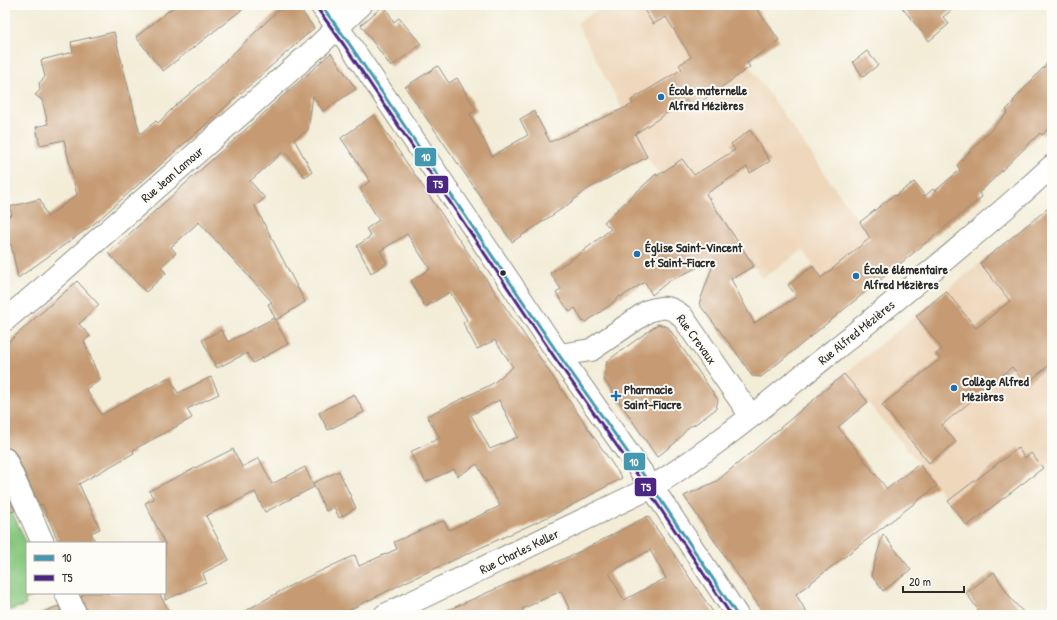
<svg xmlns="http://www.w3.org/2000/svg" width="1057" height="620" viewBox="0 0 1057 620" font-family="'Patrick Hand',sans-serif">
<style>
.built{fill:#eed7bb}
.green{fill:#87c77f;stroke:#597955}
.building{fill:#c69b73;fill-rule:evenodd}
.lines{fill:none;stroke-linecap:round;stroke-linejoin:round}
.street-casing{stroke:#8f8c82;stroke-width:24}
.secondary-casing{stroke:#8f8c82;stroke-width:24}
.street{stroke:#fff;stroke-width:22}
.secondary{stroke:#fff;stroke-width:22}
.bus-1-casing{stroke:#fdfcf7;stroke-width:6}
.bus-2-casing{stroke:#fdfcf7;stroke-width:6}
.bus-1{stroke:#4499b1;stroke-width:3}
.bus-2{stroke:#4b2783;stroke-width:3}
.poi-dot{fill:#1f6fb2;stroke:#fdfcf7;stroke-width:1.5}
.bus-dot{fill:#2b2b2b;stroke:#fdfcf7;stroke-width:1.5}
.labels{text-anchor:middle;stroke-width:4;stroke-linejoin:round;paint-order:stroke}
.poi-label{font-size:13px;font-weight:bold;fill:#2b2b2b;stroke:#fdfcf7;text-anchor:start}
.street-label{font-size:13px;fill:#2b2b2b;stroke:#fdfcf7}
.line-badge{stroke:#fdfcf7;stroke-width:1.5}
.badge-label{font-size:11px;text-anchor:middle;font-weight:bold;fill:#fff}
</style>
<rect width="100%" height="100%" fill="#fdfcf7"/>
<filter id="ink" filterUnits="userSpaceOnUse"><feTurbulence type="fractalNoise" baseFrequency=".025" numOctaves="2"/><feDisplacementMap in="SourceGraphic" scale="8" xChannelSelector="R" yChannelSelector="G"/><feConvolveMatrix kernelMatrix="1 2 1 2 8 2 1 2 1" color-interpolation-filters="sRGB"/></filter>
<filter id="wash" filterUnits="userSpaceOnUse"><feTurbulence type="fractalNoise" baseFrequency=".012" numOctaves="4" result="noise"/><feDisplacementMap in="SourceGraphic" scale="16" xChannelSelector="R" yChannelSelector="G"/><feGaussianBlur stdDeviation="0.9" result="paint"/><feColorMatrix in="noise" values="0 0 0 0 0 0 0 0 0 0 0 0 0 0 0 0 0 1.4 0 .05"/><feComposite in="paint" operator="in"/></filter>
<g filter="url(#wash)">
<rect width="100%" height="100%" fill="#f3edd8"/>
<g class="built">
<polygon points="606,5 640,5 653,24 683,6 730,38 870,238 894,269 843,310 803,250 762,279 754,266 683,159 659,174 647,157 577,23"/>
<polygon points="980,263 1010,301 1052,360 1052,461 967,526 926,472 844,374"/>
</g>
<polygon class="green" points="12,512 27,544 27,593 40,593 25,600 26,605 5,612 5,514"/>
<g id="blocks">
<g class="building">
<polygon points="176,5 248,5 163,71 136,37"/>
<polygon points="284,5 297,5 314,28 95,223 18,278 11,244 5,246 5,217 12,215 9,207 40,199 47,217 77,195 64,140 40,145 36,127 48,124 42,100 35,95 40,90 39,83 45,77 41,60 73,52 71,42 114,32 140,134 156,121 158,123 175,106 202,83"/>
<polygon points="384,5 394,22 399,18 421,44 391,67 361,25"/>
<polygon points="641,5 754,5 779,40 747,63 750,67 695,106 694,105 692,107 687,100 635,134 647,157 588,189 566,206 512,242 405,87 438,66 449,83 457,78 476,110 470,114 492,156 528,135 520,119 534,111 550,142 633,104 631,100 682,69 679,65 691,57 666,17 653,24"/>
<polygon points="900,5 958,5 943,17 949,24 929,41"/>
<polygon points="867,51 878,65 863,77 853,62"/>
<polygon points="331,53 356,89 323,111 313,96 308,130 294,139 312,172 305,177 284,151 250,181 265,198 255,206 305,302 276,320 268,304 272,302 199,222 171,247 176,253 161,267 166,273 146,292 108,253"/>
<polygon points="1052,58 1052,125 1042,135 1040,133 979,193 982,197 761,377 752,376 736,352 699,304 715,259 669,281 652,295 645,282 621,297 620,296 610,305 586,322 584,321 583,322 575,308 570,312 556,293 561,289 550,273 578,255 611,229 604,222 656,174 657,176 682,159 694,175 735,150 731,144 750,130 770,161 750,173 747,167 706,194 754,266 731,279 754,323 797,297 788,285 813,266 821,278 870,238 860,222 894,195 895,196 914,182 925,196 933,189 935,191 960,170 957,165 1008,112 1006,110 1014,102 1013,101"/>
<path d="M 374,115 L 622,478 L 563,510 L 410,580 L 339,615 L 238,615 L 295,583 L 355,555 L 359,566 L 397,549 L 394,542 L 437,523 L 444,521 L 449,530 L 500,506 L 477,464 L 458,476 L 454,469 L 426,482 L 410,452 L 440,438 L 427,416 L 492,384 L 513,367 L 495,340 L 477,349 L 463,323 L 467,320 L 450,292 L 425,307 L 411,281 L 430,269 L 407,234 L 380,251 L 387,263 L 371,273 L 357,246 L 371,236 L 366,229 L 379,220 L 360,189 L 370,181 L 341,138 ZM 499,400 L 518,437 L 490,449 L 471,415 Z"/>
<polygon points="1052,205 1052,363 1026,384 1012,367 942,425 956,442 929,463 882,405 940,359 936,354 942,349 916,316 946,291 976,328 1010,301 980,263"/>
<polygon points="77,281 99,305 79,324 90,336 84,341 100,380 86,389 101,415 169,377 178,393 211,377 219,394 187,409 192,418 133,450 134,453 79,484 100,529 91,533 96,543 59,543 42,504 39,505 16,454 12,449 5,447 5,345"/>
<polygon points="274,318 288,344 253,363 247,353 217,368 202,340 221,330 228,342"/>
<polygon points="658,324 668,327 718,400 716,409 694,425 690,426 675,443 657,457 604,379 607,361"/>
<polygon points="844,374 868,402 838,427 887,489 919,464 937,486 796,594 808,615 765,615 684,496 717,481"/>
<polygon points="354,394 364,412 328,430 319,413"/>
<polygon points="1018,448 1025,458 1031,453 1043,468 967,526 948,501"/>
<polygon points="233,449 242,467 259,458 272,484 305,467 314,487 265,512 255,492 206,516 229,560 203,573 206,582 165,600 165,543 145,503 154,499 149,491"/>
<polygon points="339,471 356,508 339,518 334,507 326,511 313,483"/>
<polygon points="5,489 15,511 5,514"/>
<path d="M 648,516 L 715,615 L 572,615 L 561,591 L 522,609 L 527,615 L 437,615 L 581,551 ZM 650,550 L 666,578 L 624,600 L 609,573 Z"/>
<polygon points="883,534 911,570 883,591 871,575"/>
<polygon points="994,572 1012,600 1026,615 982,615 966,593"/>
<polygon points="87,593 159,593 171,615 88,615 81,596"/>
<polygon points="58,606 62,615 36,615"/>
</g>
</g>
</g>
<g filter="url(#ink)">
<use href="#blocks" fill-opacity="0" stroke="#8f8c82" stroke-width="1"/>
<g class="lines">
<g class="street-casing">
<g id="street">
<path d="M 559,355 L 591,350 L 648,311 C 663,306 670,306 682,316 L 751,416"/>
<polyline points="5,459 43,543"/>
<polyline points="66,593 76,615"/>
</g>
</g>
<g class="secondary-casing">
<g id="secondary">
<polyline points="321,5 348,42 559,355 652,487 737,615"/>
<polyline points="5,320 43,288 317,47 361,5"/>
<path d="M 385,615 L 652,487 C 716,447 774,398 833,351 C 907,291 982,231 1052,166"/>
</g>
</g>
<use href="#street" class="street"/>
<use href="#secondary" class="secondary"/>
<g class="bus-1-casing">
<polyline id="bus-1" points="321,5 348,42 559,355 652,487 737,615"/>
</g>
<g class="bus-2-casing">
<polyline id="bus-2" points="317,8 344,45 555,358 648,490 731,615"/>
</g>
<use href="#bus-1" class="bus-1"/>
<use href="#bus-2" class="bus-2"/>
</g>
</g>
<g class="poi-dot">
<circle cx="661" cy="97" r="4"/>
<circle cx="637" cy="254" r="4"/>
<circle cx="856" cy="276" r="4"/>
<circle cx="954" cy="388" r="4"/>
<path d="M614 390h4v4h4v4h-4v4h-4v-4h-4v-4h4z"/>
</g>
<circle class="bus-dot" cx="503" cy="273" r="3.5"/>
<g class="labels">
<g class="poi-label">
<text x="669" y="95">École maternelle<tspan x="669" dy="15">Alfred Mézières</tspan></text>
<text x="645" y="252">Église Saint-Vincent<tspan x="645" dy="15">et Saint-Fiacre</tspan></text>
<text x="864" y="274">École élémentaire<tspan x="864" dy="15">Alfred Mézières</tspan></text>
<text x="962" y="386">Collège Alfred<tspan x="962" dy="15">Mézières</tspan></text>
<text x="624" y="394">Pharmacie<tspan x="624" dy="15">Saint-Fiacre</tspan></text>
</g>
<g class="street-label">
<text transform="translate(172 174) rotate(-41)" y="5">Rue Jean Lamour</text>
<text transform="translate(856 332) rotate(-39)" y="5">Rue Alfred Mézières</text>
<text transform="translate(697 339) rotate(54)" y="5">Rue Crevaux</text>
<text transform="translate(519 551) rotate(-26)" y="5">Rue Charles Keller</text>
</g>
</g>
<g class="line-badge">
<rect x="414" y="147" width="23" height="20" rx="4" fill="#4499b1"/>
<rect x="426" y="175" width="23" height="19" rx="4" fill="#4b2783"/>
<rect x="623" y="452" width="23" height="19" rx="4" fill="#4499b1"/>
<rect x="634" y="477" width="23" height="20" rx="4" fill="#4b2783"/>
</g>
<g class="badge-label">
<text x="426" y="161">10</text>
<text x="438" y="188">T5</text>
<text x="634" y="466">10</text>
<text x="646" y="491">T5</text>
</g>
<rect width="1057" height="620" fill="none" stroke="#fdfcf7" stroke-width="20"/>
<rect x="26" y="542" width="140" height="52" fill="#fdfcf7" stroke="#a9a8a5"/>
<rect x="34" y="555" width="20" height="6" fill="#4499b1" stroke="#a9a8a5"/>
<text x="62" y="562" font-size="12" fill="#2b2b2b">10</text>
<rect x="34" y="575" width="20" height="6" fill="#4b2783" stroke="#a9a8a5"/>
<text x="62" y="582" font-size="12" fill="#2b2b2b">T5</text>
<path d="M903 586v6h61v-6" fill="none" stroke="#2b2b2b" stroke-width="2"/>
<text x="909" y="586" font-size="12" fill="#2b2b2b" stroke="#fdfcf7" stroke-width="3" paint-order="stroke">20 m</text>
</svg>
